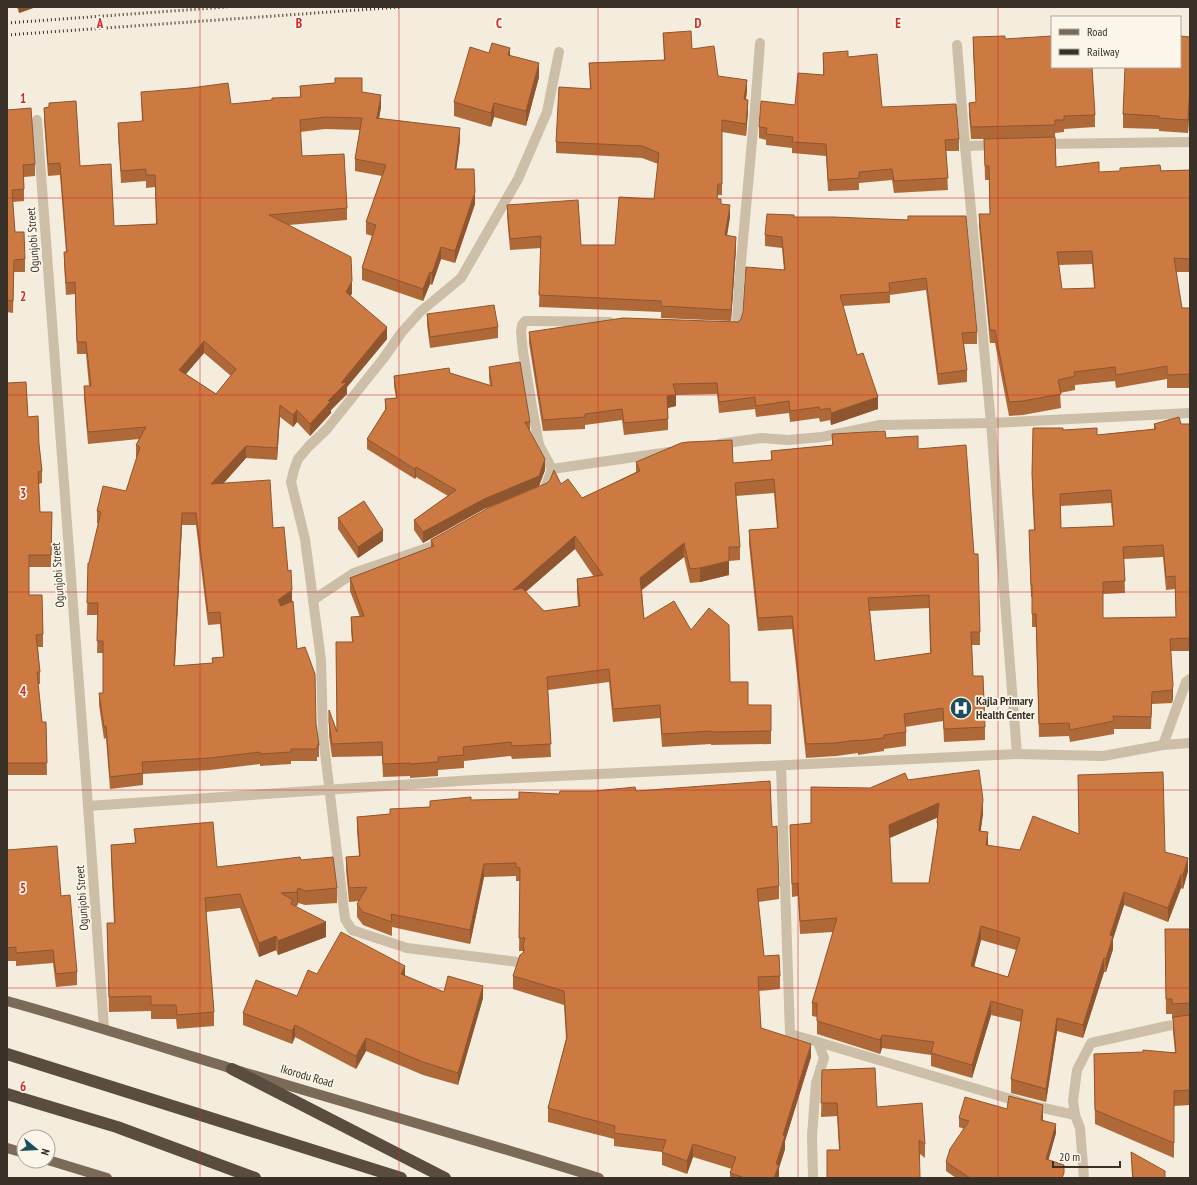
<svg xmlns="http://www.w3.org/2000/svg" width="1197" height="1185" viewBox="0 0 1197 1185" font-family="'PT Sans Narrow',sans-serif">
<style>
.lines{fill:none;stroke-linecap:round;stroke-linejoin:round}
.minor{stroke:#ccbea7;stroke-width:10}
.primary{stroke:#7b6a58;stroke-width:10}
.motorway{stroke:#5a4c3f;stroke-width:12}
.rail{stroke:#393028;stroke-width:3;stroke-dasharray:1 3;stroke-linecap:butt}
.wall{fill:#af6939;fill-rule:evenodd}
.shaded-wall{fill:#8f552e}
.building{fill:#cc7a42;stroke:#8f552e;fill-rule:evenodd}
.grid{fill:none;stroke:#d62828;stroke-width:1;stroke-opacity:0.55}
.labels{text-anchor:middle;stroke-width:3.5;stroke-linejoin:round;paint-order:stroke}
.street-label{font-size:12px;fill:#393028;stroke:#fbf6e9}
.poi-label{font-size:12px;font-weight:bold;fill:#393028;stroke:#fbf6e9;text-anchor:start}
.grid-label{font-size:13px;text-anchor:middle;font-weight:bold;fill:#d62828;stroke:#fbf6e9;stroke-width:3.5;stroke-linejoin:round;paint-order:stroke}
</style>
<rect width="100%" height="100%" fill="#f4ecdc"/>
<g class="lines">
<g class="minor">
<polyline points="957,45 965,146 991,423 1017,754"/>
<polyline points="37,120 88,806 104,1028"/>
<polyline points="1042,144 1190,142"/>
<polyline points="965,146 998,145"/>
<polyline points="727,328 735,328 737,323 739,284 755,108 760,43"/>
<polyline points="719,444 761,438 788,440 822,437 880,425 991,423 1190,413"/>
<polyline points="552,469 539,445 532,407 523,352 521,332 522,325 525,321 535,321 610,322"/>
<polyline points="552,469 669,452"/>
<polyline points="540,493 544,491 552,469"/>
<polyline points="313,600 354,573 430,547 441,541"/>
<polyline points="1163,745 1186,682 1190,679"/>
<polyline points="781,766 790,1034 818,1042 824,1058 816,1083 812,1136 813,1178"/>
<polyline points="88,806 474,780 1017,754 1103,756 1163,745 1190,743"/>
<polyline points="518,962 407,948 352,930 345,919 323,736 321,660 305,539 291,482 294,470 298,459 309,446 327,429 383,359 402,332 420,312 461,278 518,179 547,112 559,52"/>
<polyline points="818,1042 1034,1106 1075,1115 1073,1101 1077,1070 1091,1043 1167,1026 1190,1023"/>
<polyline points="1075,1115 1080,1128 1084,1178"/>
</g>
<g class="primary">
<path d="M 7,1001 C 83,1022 158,1046 233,1069 C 355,1106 478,1140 599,1178"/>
<polyline points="7,1148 24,1153"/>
<polyline points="48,1160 107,1178"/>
</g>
<g class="motorway">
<polyline points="7,1054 401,1178"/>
<polyline points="232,1069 445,1178"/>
<polyline points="7,1094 117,1127 255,1178"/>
</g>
<g class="rail">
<polyline points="7,23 227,7"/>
<polyline points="7,35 400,7"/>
</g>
</g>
<g class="wall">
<polygon points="17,7 36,7 19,13"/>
<polygon points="663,33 692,49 718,76 747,91 746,99 748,111 746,136 722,132 722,195 718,195 717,199 730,217 727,235 736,248 731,321 661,318 661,312 539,307 541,248 510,250 507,216 507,205 581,245 615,245 654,199 658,164 642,158 556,153 556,142 590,89 589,63 664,60"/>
<path d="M 973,37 L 1005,39 L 1095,115 L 1095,127 L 1064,129 L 1064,132 L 1055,133 L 1056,167 L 1099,172 L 1190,170 L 1190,272 L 1176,272 L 1182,308 L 1190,308 L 1190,388 L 1167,388 L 1167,379 L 1116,388 L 1115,381 L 1075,385 L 1075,390 L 1060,393 L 1061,408 L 1023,415 L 1009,416 L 995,343 L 990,343 L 979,227 L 979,214 L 990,214 L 989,180 L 985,180 L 984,139 L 971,139 L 969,115 L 969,103 L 976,102 L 973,50 ZM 1092,264 L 1094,288 L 1062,289 L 1059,265 Z"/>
<polygon points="1190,37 1190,99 1188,133 1159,131 1159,129 1123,128 1123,114"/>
<polygon points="489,53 510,55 539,77 526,126 494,117 491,127 454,116 454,102"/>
<polygon points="823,53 848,57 882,107 959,139 959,151 946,151 948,190 894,193 892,180 859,183 859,190 828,191 826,156 792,153 792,148 766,145 766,140 759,138 759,127 795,105 823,75"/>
<path d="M 300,86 L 362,92 L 381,107 L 379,118 L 460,140 L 456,169 L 475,204 L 455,263 L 441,259 L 432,285 L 430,284 L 423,301 L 362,280 L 362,268 L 372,236 L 366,234 L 366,222 L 382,176 L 355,171 L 355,159 L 360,130 L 325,129 L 300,132 L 302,156 L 347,208 L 347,220 L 289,225 L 352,293 L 351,296 L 387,339 L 347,387 L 347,394 L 331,410 L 331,413 L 310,436 L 297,422 L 293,427 L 280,417 L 277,460 L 246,458 L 223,484 L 273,528 L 288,571 L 292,602 L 297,649 L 316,724 L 319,745 L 319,757 L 317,757 L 317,761 L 291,761 L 291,764 L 260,766 L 260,764 L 210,770 L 143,774 L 143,785 L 110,789 L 106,738 L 104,739 L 99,705 L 99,693 L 103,693 L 103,653 L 97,653 L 98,615 L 87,615 L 88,563 L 89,563 L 98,524 L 97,523 L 97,511 L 126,491 L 137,457 L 136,457 L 136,445 L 139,439 L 88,444 L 84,398 L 84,386 L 89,386 L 86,354 L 77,354 L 75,294 L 66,295 L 64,264 L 64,252 L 66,252 L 60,175 L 48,176 L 44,120 L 44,108 L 80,166 L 114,226 L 156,224 L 155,187 L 146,188 L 146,181 L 121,183 L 118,135 L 118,123 L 142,122 L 141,92 L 231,104 L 300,97 ZM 204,353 L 231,376 L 216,394 L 186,374 ZM 182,525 L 196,525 L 208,625 L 220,624 L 223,657 L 212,658 L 212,663 L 175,666 Z"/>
<polygon points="7,110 35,164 35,176 24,177 24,201 12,202 15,232 25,259 25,272 14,272 13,313 7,312"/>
<polygon points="794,217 908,220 977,332 977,344 964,344 967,370 967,382 938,385 926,290 890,295 890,303 843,306 857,355 878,409 831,425 830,420 820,422 819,418 790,422 789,413 756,417 755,409 719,413 717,394 676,395 676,406 668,408 668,430 624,435 622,420 585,425 585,429 543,431 529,343 529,332 738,322 784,270 782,248 765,246 765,235"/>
<polygon points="427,314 498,327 498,338 430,348 427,325"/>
<polygon points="489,367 530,422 530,431 545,470 539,486 484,509 423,543 414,530 414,520 448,496 416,477 415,479 367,449 367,439 385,410 385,399 396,398 394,386 394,376 450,373 490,386 489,377"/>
<polygon points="7,383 28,417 39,444 42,471 42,483 39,484 40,512 52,512 51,567 29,567 29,595 43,634 43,647 38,647 40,672 40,684 38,684 42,722 46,722 47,775 7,775"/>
<path d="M 1154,424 L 1190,424 L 1190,651 L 1171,651 L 1173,698 L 1172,703 L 1152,704 L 1151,729 L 1114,729 L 1114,734 L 1070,742 L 1069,736 L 1039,737 L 1036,627 L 1032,627 L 1032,597 L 1031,597 L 1029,542 L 1029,530 L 1034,530 L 1032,486 L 1033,428 L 1063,430 L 1097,435 L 1154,429 ZM 1111,503 L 1113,526 L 1061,528 L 1061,506 ZM 1163,557 L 1166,590 L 1175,589 L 1176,617 L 1103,618 L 1103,594 L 1125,593 L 1124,559 Z"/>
<path d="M 832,434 L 886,438 L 918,449 L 980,632 L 980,645 L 972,645 L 973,676 L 985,727 L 985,740 L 944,742 L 943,721 L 905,727 L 906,732 L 906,746 L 884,749 L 884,751 L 858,755 L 858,753 L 836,756 L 806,758 L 792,629 L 758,631 L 749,544 L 749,530 L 777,528 L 774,493 L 736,496 L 740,547 L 740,560 L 729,561 L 729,575 L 700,582 L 690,583 L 684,557 L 642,590 L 644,619 L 691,630 L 730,682 L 748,705 L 771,705 L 771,744 L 711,745 L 711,744 L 662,747 L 660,718 L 613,722 L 609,682 L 548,690 L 551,757 L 512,759 L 511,756 L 464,761 L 464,768 L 438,770 L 438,776 L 410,778 L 410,776 L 383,777 L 382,756 L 332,757 L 329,736 L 329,710 L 337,731 L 352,642 L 351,631 L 351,617 L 360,617 L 350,591 L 350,578 L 431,547 L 431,540 L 561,484 L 582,498 L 636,472 L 636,462 L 733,463 L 771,460 L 771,451 L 832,445 ZM 575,549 L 594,577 L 577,579 L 577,593 L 578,606 L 544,611 L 525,592 ZM 929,608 L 930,653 L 875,661 L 870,611 Z"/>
<polygon points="338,518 383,541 358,558 338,529"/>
<path d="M 908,780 L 983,814 L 980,831 L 988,846 L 1020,850 L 1079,834 L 1165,852 L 1188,871 L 1183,889 L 1181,888 L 1168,922 L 1124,905 L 1113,939 L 1113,949 L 1106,972 L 1104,972 L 1083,1038 L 1057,1031 L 1046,1102 L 1011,1093 L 1011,1079 L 1021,1022 L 991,1015 L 972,1078 L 931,1066 L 931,1055 L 882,1048 L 880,1054 L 817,1034 L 817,1017 L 812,1016 L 812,1003 L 833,932 L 800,934 L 798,896 L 792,897 L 790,825 L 811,823 L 870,788 ZM 938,817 L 937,831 L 929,883 L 892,883 L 890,838 ZM 981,940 L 1016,950 L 1008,977 L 974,966 Z"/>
<polygon points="636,791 772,827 779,886 779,899 758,902 764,956 780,976 780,989 758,991 761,1028 811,1057 785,1141 785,1149 779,1168 779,1178 730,1178 730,1173 732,1169 693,1157 687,1174 662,1165 662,1152 614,1146 614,1139 548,1122 548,1108 566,1039 564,1005 513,989 513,976 523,953 523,951 519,951 520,881 516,881 516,876 484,877 470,944 392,927 392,936 363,925 357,917 357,904 359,901 349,902 346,870 346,857 359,856 357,831 357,817 390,814 430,807 430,801 519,799 559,794"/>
<polygon points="134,829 217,867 301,860 337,888 337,903 305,905 298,903 297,906 295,906 326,937 278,955 276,950 259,957 240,908 206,912 214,1012 214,1026 177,1029 176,1019 151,1019 151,1011 109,1012 107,923 114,923 111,859 111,845 135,843"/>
<polygon points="7,850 61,896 77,972 77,985 56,987 53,963 16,966 16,961 7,961"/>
<polygon points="1165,929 1190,929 1190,1105 1174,1106 1174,1158 1095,1124 1094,1054 1175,1052 1173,1032 1173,1019 1172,1019 1172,1014 1166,1014"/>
<polygon points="317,974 405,976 444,992 483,998 458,1085 423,1075 366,1051 356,1069 295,1037 292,1044 243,1025 243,1013 297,996"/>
<polygon points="822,1070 877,1107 925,1144 925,1158 920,1154 839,1150 837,1116 821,1117"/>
<polygon points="1007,1109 1043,1115 1043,1120 1056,1133 1048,1160 1064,1178 956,1178 946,1171 946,1162 964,1129 959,1127 959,1118"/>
<polygon points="1131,1152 1165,1178 1132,1178"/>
</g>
<g class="shaded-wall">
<polygon points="19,7 36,7 19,13"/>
<polygon points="510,48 510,62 508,55"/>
<polygon points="539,63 539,77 526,126 526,111"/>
<polygon points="747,80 747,91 744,111 744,99"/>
<polygon points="1190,86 1190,99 1188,133 1188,120"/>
<polygon points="381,95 381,107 377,130 377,118"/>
<polygon points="748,100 748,111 746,136 746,124"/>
<polygon points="494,103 494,117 491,127 491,113"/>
<polygon points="460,128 460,140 455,181 455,169"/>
<polygon points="475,192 475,204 455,263 455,251"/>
<polygon points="730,205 730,217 725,247 725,235"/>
<polygon points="736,237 736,248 731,321 731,310"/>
<polygon points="441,247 441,259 432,285 432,273"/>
<polygon points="430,272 430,284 423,301 423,289"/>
<polygon points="352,281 352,293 346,304 346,292"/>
<polygon points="387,327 387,339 347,387 347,394 331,410 331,413 310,436 310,424 341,383"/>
<polygon points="204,341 204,353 179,382 179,370"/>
<polygon points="676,395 676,406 667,408 667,396"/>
<polygon points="878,397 878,409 831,425 831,413"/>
<polygon points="280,405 280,417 277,460 277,448"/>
<polygon points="297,410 297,422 293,427 293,415"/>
<polygon points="246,446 246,458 211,497 211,484"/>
<polygon points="545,459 545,470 539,486 484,509 423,543 423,532"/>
<polygon points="416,467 416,477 415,479 415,469"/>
<polygon points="182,513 182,525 174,678 174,666"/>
<polygon points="383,530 383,541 358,558 358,547"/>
<polygon points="575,536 575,549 513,603 513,590"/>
<polygon points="684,543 684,557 640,591 640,578"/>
<polygon points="729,561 729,575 700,582 700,568"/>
<polygon points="292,590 292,602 278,612 278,600"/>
<polygon points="1173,685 1173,698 1172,703 1172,690"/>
<polygon points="983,800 983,814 979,844 979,831"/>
<polygon points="939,803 939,817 889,838 889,825"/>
<polygon points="988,832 988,845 986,859 986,845"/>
<polygon points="1188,858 1188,871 1183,889 1183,875"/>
<polygon points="484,864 484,877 470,944 470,930"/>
<polygon points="1181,875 1181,888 1168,922 1168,908"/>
<polygon points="298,888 298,903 297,906 297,892"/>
<polygon points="1124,892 1124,905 1113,939 1113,949 1106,972 1106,959 1110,935"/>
<polygon points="326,922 326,937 278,955 278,941"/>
<polygon points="981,926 981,940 971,979 971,966"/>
<polygon points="276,936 276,950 259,957 259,943"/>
<polygon points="1104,958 1104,972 1083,1038 1083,1025"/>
<polygon points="405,966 405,978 401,974"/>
<polygon points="483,986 483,998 458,1085 458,1073"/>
<polygon points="991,1001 991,1015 972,1078 972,1065"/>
<polygon points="1057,1018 1057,1031 1046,1102 1046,1089"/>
<polygon points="295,1025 295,1037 292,1044 292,1031"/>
<polygon points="882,1035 882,1048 880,1054 880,1040"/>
<polygon points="366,1038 366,1051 356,1069 356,1056"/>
<polygon points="811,1044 811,1057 785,1141 785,1149 779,1168 779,1178 774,1178 776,1164 783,1135"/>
<polygon points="1043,1105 1043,1115 1041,1129 1041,1120"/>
<polygon points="1056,1124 1056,1133 1046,1169 1046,1159"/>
<polygon points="693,1144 693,1157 687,1174 687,1161"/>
</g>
<g class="building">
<polygon points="691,31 692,49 714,46 718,76 747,80 744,99 748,100 746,124 722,120 722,184 718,184 717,199 721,199 721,204 730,205 725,235 736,237 731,310 661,306 661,301 539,295 541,236 510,239 507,205 578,200 581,245 615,245 619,197 654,199 659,153 642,146 556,142 559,87 591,89 589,63 665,60 663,33"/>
<polygon points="1005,36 1005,39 1052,36 1052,67 1092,67 1095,115 1064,116 1064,120 1055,120 1055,125 971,127 969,103 976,102 973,37"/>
<polygon points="1180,36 1190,37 1190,86 1188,120 1159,118 1159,116 1123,114 1125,67 1180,67"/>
<polygon points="492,43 510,48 508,55 539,63 526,111 494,103 491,113 454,102 470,47 489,53"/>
<polygon points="848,51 848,57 877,54 882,107 956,104 959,139 945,140 948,178 894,181 892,169 859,172 859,178 828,180 826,144 792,142 793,137 766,134 767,128 759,127 761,101 795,105 798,73 824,75 823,53"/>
<path d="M 335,78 L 362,78 L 362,92 L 381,95 L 377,118 L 376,118 L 460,128 L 455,169 L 474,169 L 475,192 L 455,251 L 441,247 L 432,273 L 430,272 L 423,289 L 362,268 L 376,225 L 366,222 L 386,165 L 355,159 L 362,118 L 325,117 L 300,120 L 302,156 L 344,154 L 347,208 L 269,215 L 351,257 L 352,281 L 346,292 L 387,327 L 341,383 L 347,382 L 328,401 L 331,401 L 310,424 L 297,410 L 293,415 L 280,405 L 277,448 L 246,446 L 211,484 L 270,480 L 273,528 L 284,527 L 288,571 L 291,570 L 292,590 L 278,600 L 281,606 L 293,601 L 297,649 L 305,647 L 315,674 L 316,724 L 319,745 L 317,745 L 317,749 L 291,749 L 291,752 L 260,754 L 260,752 L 210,758 L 142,762 L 143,773 L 110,777 L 106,726 L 104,727 L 99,693 L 103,693 L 103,641 L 97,641 L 98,603 L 87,603 L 88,563 L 89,563 L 101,512 L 97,511 L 103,486 L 126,491 L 140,447 L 136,445 L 146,427 L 88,432 L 84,386 L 91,386 L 86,342 L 77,342 L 75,282 L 66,283 L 64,252 L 67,252 L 60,163 L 48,164 L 44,108 L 49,107 L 49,103 L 76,101 L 80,166 L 111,164 L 114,226 L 157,224 L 155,175 L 146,175 L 146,169 L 121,171 L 118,123 L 143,121 L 141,92 L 191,88 L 228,83 L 231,104 L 272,100 L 272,98 L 301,97 L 300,86 L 335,83 ZM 204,341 L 236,369 L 216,394 L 179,370 ZM 182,513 L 196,513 L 208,613 L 220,612 L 224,657 L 212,658 L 213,663 L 174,666 Z"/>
<polygon points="31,108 35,164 23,165 24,189 12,190 15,232 24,232 25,259 14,260 13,301 7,300 7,110"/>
<path d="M 1055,137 L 1056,167 L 1099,162 L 1099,172 L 1120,171 L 1120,168 L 1160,165 L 1161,171 L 1190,170 L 1190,259 L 1174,258 L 1182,308 L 1190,308 L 1190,374 L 1167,375 L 1167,366 L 1116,375 L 1115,367 L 1074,372 L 1075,376 L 1058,380 L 1061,394 L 1023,401 L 1009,402 L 995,330 L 990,330 L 979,214 L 990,214 L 989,166 L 985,166 L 984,139 ZM 1092,251 L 1095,288 L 1062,289 L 1057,252 Z"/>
<polygon points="767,214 794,215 794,217 833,217 908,220 908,216 966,216 977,332 962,333 967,370 938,374 926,278 889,283 890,292 840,295 857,355 863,353 878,397 831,413 830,408 820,410 819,407 790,411 789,401 756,406 755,397 719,402 717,383 673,384 676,395 667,396 668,419 624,423 622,409 585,414 585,417 543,420 529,332 623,318 738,322 741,319 743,312 746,267 785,270 782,237 765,235"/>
<polygon points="494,305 498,327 430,337 427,314"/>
<polygon points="520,362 530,422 525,422 545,459 539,476 484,499 423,532 414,520 456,490 416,467 415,469 367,439 386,409 385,399 397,398 394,376 449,368 450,373 492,386 489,367"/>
<polygon points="26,382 28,417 38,416 39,444 42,471 38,472 40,512 52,512 51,555 29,555 29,595 42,595 43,634 36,635 40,672 37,672 42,722 46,722 47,763 7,763 7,383"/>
<path d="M 1179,417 L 1181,424 L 1190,424 L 1190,638 L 1170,639 L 1173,685 L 1172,690 L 1152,692 L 1151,717 L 1113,716 L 1114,721 L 1070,730 L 1069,723 L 1039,724 L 1036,614 L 1032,614 L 1032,585 L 1031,585 L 1029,530 L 1035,530 L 1032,474 L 1033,428 L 1063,428 L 1063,430 L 1097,428 L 1097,435 L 1156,429 L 1154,424 ZM 1111,490 L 1114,526 L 1061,528 L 1060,494 ZM 1163,545 L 1166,577 L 1175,576 L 1176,617 L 1103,618 L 1103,582 L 1125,581 L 1123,547 Z"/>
<path d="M 885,431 L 886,438 L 918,436 L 918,449 L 966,445 L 974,554 L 978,554 L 980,632 L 971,632 L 973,676 L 983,676 L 985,727 L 944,729 L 943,708 L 904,714 L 906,732 L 884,735 L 884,738 L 858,741 L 858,740 L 836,743 L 806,744 L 792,616 L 758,618 L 749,530 L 778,528 L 774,479 L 735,483 L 740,547 L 729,547 L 729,561 L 700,568 L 690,569 L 684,543 L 640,578 L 644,619 L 674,601 L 691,630 L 709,608 L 729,625 L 730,682 L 748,682 L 748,705 L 771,705 L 771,731 L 711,732 L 711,731 L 662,734 L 660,705 L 613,709 L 609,669 L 547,677 L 551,744 L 512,746 L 511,742 L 463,747 L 464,755 L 438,757 L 438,762 L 410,764 L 410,763 L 383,764 L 382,742 L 332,744 L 329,722 L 329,710 L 337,732 L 336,642 L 353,642 L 351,617 L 364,616 L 350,578 L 434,546 L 431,540 L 490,507 L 547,483 L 550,480 L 554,470 L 561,484 L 568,479 L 582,498 L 640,471 L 636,462 L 681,443 L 688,442 L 732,440 L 733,463 L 772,460 L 771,451 L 833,445 L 832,434 ZM 575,536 L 603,575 L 577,579 L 580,606 L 544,611 L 522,588 L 513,590 ZM 929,595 L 931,653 L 875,661 L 868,598 Z"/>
<polygon points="364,501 383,530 358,547 338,518"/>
<path d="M 979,770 L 983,800 L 979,831 L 988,832 L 986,845 L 1020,850 L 1033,816 L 1079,834 L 1078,775 L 1163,772 L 1165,852 L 1188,858 L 1183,875 L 1181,875 L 1168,908 L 1124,892 L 1110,935 L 1113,936 L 1106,959 L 1104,958 L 1083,1025 L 1057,1018 L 1046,1089 L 1011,1079 L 1023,1010 L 991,1001 L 972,1065 L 931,1053 L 934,1042 L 882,1035 L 880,1040 L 817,1021 L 817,1003 L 812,1003 L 837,918 L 800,921 L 798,883 L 792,884 L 790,825 L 811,823 L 811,787 L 870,788 L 905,773 L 908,780 ZM 939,803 L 937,823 L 938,823 L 929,883 L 892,883 L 889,825 ZM 981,926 L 1020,938 L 1008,977 L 971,966 Z"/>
<polygon points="770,781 772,827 777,826 779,886 757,889 764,956 779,955 780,976 758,977 761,1028 811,1044 783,1135 785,1136 776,1164 779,1165 774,1178 745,1178 730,1173 736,1157 693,1144 687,1161 662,1152 666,1140 614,1133 615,1126 548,1108 567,1037 564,991 513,976 520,955 523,953 524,950 523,945 525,938 519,938 520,868 516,867 516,863 484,864 470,930 391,914 392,922 363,912 357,904 367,887 349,888 346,857 360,856 357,817 390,814 390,809 430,807 430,801 471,797 471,800 519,799 519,792 559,794 560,791 595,791 635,787 636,791"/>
<polygon points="213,822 217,867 300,857 301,860 333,857 337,888 305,891 298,888 297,892 281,893 293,900 291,904 326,922 278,941 276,936 259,943 240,894 205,898 214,1012 177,1015 176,1005 151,1005 151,996 109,997 107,923 115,923 111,845 136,843 134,829"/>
<polygon points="57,846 61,896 70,895 77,972 56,974 53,950 16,953 16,947 7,948 7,850"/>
<polygon points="1165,929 1190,929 1190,1003 1172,1004 1172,999 1166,999"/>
<polygon points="341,932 405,966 401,974 444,992 448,976 483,986 458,1073 423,1062 366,1038 356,1056 295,1025 292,1031 243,1013 256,980 297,996 308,970 317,974"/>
<polygon points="1190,1015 1190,1090 1174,1091 1174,1143 1095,1110 1094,1054 1143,1052 1143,1050 1176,1053 1173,1017"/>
<polygon points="875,1068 877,1107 922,1103 925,1144 919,1140 920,1178 827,1178 827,1150 840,1150 837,1103 821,1103 822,1070"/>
<polygon points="1009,1096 1043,1105 1041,1120 1056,1124 1046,1159 1064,1165 1064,1173 1062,1178 970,1178 946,1162 950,1149 969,1121 959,1118 965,1097 1007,1109"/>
<polygon points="1131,1152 1165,1171 1165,1178 1133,1178"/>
</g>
<path class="grid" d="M 200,7 L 200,1178M 399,7 L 399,1178M 598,7 L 598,1178M 798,7 L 798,1178M 998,7 L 998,1178M 7,198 L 1190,198M 7,395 L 1190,395M 7,592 L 1190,592M 7,790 L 1190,790M 7,988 L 1190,988"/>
<defs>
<g id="hospital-disc" transform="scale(1.15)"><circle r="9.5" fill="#1b4d5d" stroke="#fbf6e9"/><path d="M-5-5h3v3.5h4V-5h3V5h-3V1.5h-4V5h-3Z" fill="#fff"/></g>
</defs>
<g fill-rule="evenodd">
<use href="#hospital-disc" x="961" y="708"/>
</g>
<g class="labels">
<g class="street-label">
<text transform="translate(33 240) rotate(-94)" y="4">Ogunjobi Street</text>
<text transform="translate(58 575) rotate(-94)" y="4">Ogunjobi Street</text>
<text transform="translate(82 898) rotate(-94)" y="4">Ogunjobi Street</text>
<text transform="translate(307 1076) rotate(16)" y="4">Ikorodu Road</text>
</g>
<g class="poi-label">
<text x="976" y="705">Kajla Primary<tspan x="976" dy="14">Health Center</tspan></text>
</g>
</g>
<g class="grid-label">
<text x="100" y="28">A</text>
<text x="299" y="28">B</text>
<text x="499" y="28">C</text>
<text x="698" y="28">D</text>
<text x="898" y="28">E</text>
<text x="23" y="103">1</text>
<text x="23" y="301">2</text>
<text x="23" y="498">3</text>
<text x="23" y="696">4</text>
<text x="23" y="893">5</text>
<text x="23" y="1091">6</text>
</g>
<rect width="1197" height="1185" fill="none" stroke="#393028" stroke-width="16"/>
<rect x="1051" y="16" width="130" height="52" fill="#fbf6e9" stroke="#ada79c"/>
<rect x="1059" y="29" width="20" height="6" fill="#7b6a58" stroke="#ada79c"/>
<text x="1087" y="36" font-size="12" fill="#393028">Road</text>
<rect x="1059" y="49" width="20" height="6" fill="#393028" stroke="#ada79c"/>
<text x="1087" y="56" font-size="12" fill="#393028">Railway</text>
<g transform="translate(36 1149) rotate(108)"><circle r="19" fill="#fbf6e9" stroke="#ada79c"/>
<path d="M0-3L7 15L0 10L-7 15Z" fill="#1b4d5d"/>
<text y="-6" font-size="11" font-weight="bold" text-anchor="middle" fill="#393028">N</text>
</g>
<path d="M1053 1161v6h67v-6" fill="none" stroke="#393028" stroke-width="2"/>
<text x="1059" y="1161" font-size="12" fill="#393028" stroke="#fbf6e9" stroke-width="3" paint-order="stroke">20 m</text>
</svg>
